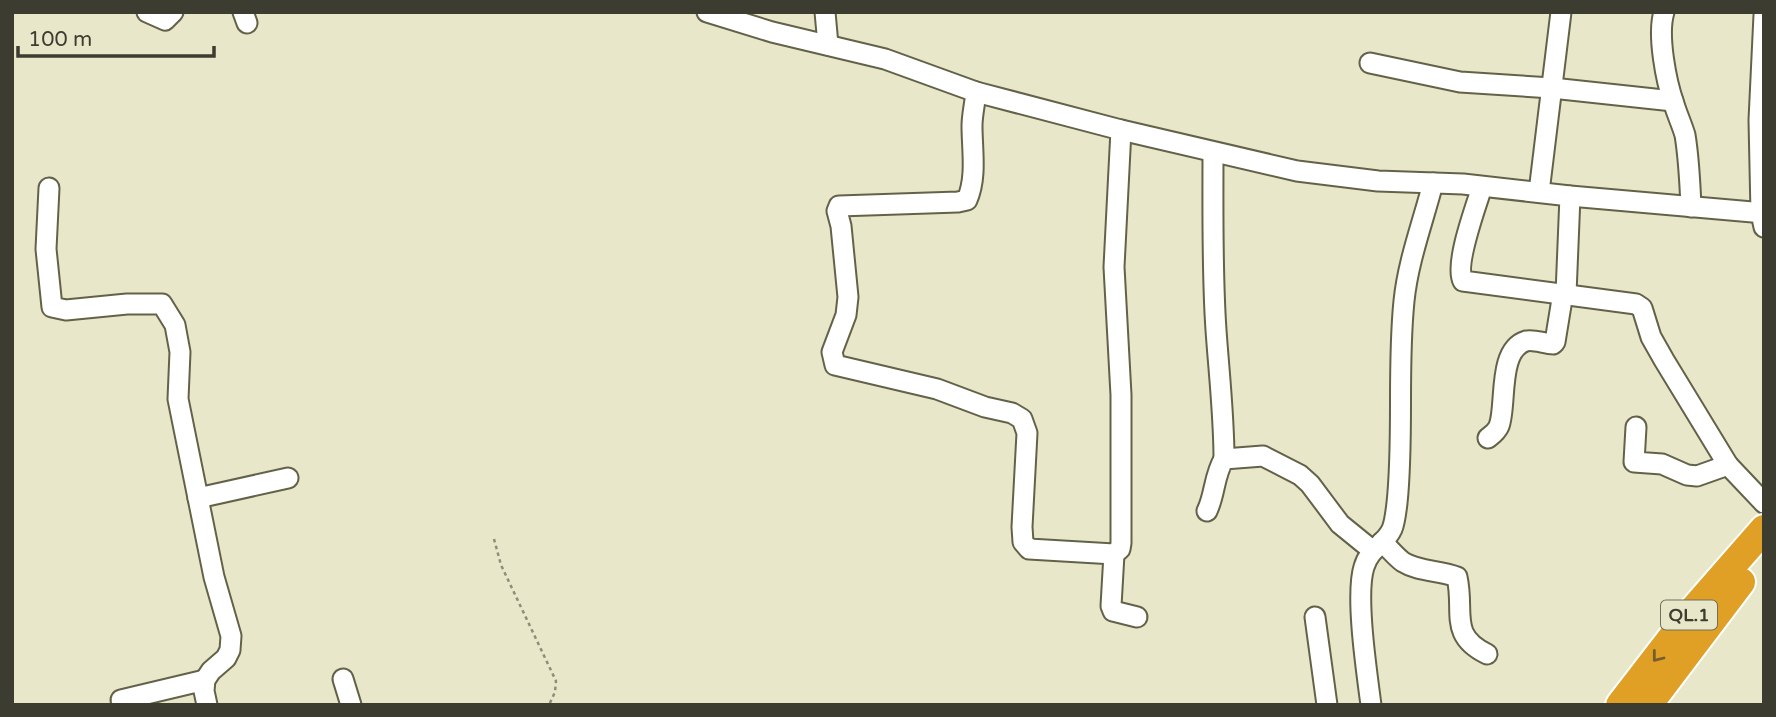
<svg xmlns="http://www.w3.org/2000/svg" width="1776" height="717" viewBox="0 0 1776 717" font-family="'Varela Round',sans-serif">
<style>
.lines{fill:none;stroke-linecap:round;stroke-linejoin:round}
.minor-casing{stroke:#636248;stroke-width:23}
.highway-casing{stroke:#fff;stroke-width:32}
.path{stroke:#8e8d79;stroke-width:2.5;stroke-dasharray:3.5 3.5;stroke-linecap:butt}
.minor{stroke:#fff;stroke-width:19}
.highway{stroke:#e0a026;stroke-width:28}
.oneway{stroke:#755f2c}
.labels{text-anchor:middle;stroke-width:6;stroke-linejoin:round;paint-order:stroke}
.shield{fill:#e8e7ca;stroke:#706f5e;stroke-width:2}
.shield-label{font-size:18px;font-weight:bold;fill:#3c3c30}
</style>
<rect width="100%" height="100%" fill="#e8e7ca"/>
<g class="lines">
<g class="minor-casing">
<g id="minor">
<polyline points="147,12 165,20 173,12"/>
<polyline points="243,12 247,23"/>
<polyline points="707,12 772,32 885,59 976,92 1121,130 1297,171 1378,181 1463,184 1570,196 1764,213"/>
<polyline points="825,12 828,45"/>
<path d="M 1664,12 C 1657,35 1666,81 1674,104 C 1677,114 1682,125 1685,135 C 1689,159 1690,183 1691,207"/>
<polyline points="1764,15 1759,120 1761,213 1764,227"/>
<polyline points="1370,63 1460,82 1552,88 1673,101"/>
<path d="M 976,92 C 975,103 972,115 972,126 C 972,150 977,177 967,200 L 958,202 L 839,206 L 837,211 L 841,226 L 848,297 L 846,315 L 832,352 L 835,365 L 937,389 L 985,407 L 1012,413 L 1022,419 L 1027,433 L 1022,527 L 1023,542 L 1029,549 L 1114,554 L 1120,549 L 1121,543 L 1121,395 L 1114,267 L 1121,130"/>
<path d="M 1213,153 C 1213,212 1212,272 1216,330 C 1219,373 1224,416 1224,459"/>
<path d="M 1482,187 C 1476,206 1454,265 1463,281 L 1636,304 L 1642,308 L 1651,337 L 1664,360 L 1728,465 L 1764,503"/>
<polyline points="49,188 46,249 52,307 66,310 127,304 162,304 175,325 180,352 178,399 214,577 231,636 230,650 226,658 211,671 205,680 204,691 207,705"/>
<polyline points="1539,192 1561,12"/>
<polyline points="1566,294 1570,196"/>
<polyline points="1636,427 1634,462 1662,464 1687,475 1697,476 1728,465"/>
<path d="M 1488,438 C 1492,435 1497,431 1499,426 C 1507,406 1497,350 1526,341 C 1534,339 1545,344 1553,344 L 1555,342 L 1563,293"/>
<polyline points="198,498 288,478"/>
<path d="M 1207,511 C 1215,495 1214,475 1224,459 L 1263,456 L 1300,475 L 1310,484 L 1340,524 L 1372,550"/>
<path d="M 1382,542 C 1389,548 1396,557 1403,562 C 1419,572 1440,570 1457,577 C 1465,612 1448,635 1487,654"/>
<polyline points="1114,554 1111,606 1113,611 1137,617"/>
<polyline points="1315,617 1327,705"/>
<polyline points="343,679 351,705"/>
<polyline points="121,700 205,680"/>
<path d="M 1371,705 C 1367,674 1355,595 1364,567 C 1370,547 1385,545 1392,529 C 1395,522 1396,511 1397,503 C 1404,436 1397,369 1404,301 C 1408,261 1423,222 1433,183"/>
</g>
</g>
<g class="highway-casing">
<g id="highway">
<polyline points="1620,705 1694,609 1764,529"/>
<polyline points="1648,705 1741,582"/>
</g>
</g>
<polyline class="path" points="494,539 501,565 556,681 555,692 549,705"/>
<use href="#minor" class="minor"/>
<use href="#highway" class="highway"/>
</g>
<defs><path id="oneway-chevron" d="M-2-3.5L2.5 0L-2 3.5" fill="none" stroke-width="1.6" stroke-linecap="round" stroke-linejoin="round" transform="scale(1.75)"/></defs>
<use class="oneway" href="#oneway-chevron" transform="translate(1657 657) rotate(128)"/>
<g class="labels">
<rect class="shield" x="1661" y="600.5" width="56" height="29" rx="5"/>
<g class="shield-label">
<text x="1689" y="621">QL.1</text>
</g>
</g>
<rect width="1776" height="717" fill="none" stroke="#3c3c30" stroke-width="28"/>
<path d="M18 46v10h196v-10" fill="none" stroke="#3c3c30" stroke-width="3.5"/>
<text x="28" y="46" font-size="21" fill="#3c3c30" stroke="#e8e7ca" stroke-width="5" paint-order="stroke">100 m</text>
</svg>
